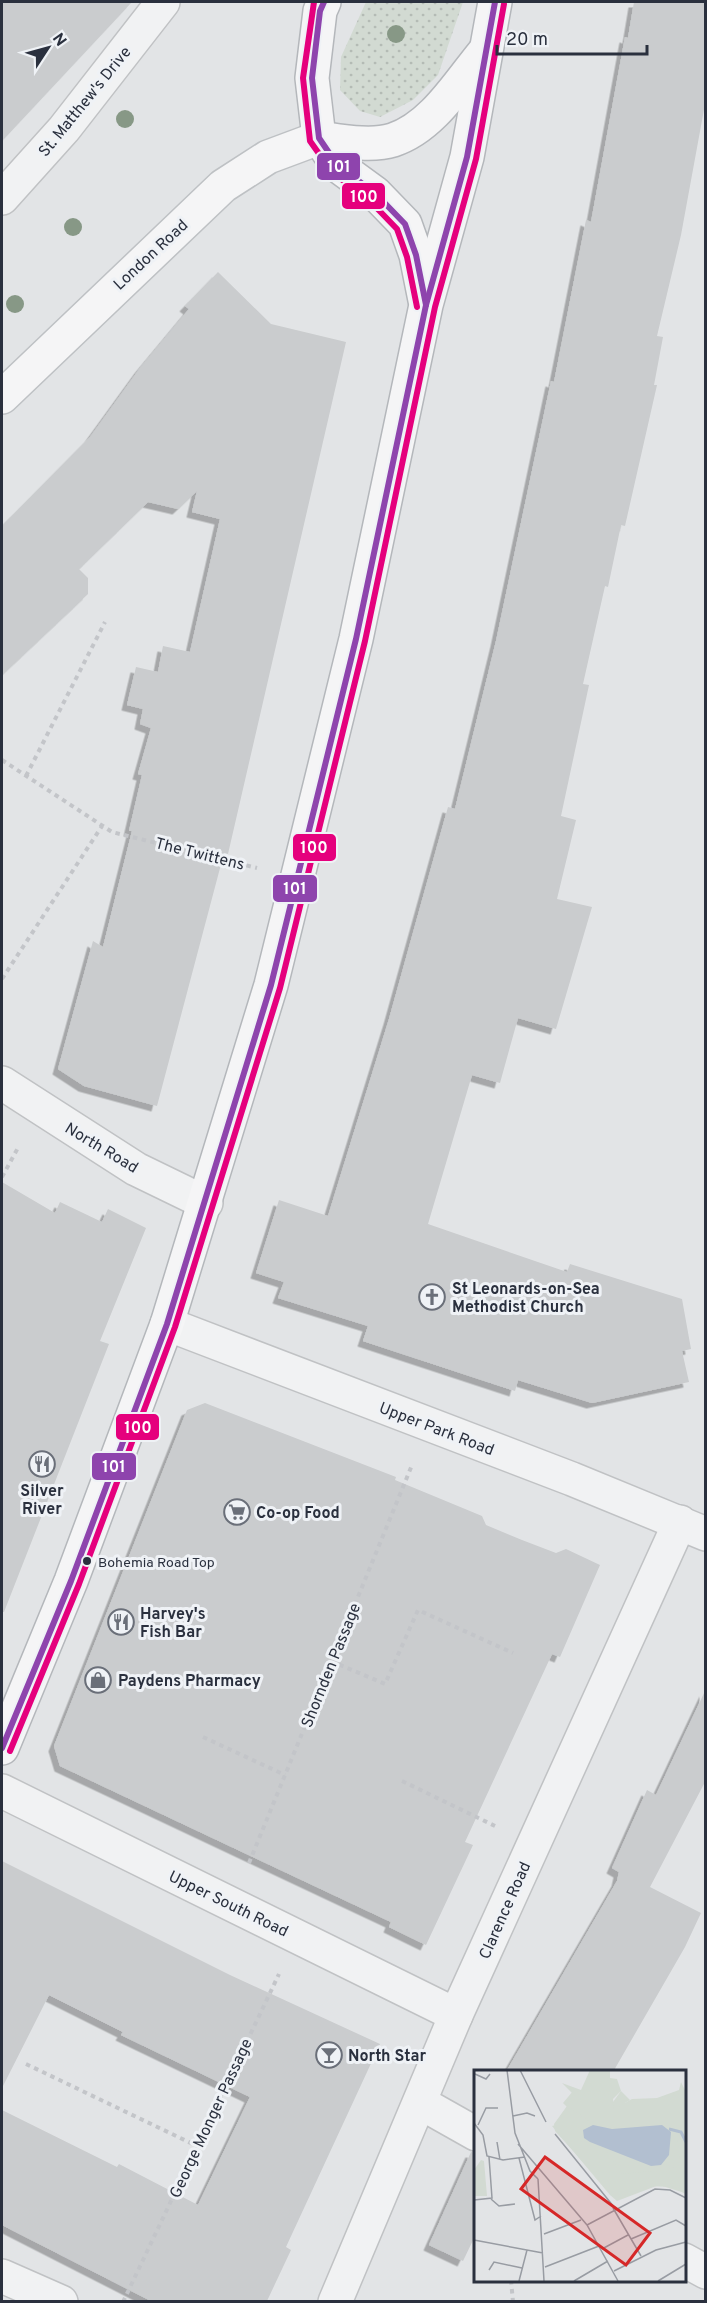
<svg xmlns="http://www.w3.org/2000/svg" width="707" height="2303" viewBox="0 0 707 2303" font-family="Overpass,sans-serif">
<style>
.grass{fill:url(#grass-dots)}
.building{fill:#caccce;filter:url(#shadow)}
.lines{fill:none;stroke-linecap:round;stroke-linejoin:round}
.minor-casing{stroke:#c0c2c4;stroke-width:36}
.major-casing{stroke:#bec1c4;stroke-width:36}
.highway-casing{stroke:#b4b7bb;stroke-width:36}
.path{stroke:#c3c5c9;stroke-width:4;stroke-dasharray:4.5 4.5;stroke-linecap:butt}
.minor{stroke:#f1f2f3;stroke-width:33}
.major{stroke:#f5f5f6;stroke-width:33}
.highway{stroke:#f5f5f6;stroke-width:33}
.bus-1-casing{stroke:#eff2f6;stroke-width:10}
.bus-2-casing{stroke:#eff2f6;stroke-width:10}
.bus-1{stroke:#8e44ad;stroke-width:6}
.bus-2{stroke:#e5007d;stroke-width:6}
.tree{fill:#879886}
.bus-dot{fill:#2a303e;stroke:#eff2f6;stroke-width:2}
.labels{text-anchor:middle;stroke-width:6;stroke-linejoin:round;paint-order:stroke}
.bus-label{font-size:14px;fill:#2a303e;stroke:#eff2f6;text-anchor:start}
.street-label{font-size:16px;fill:#2a303e;stroke:#eff2f6}
.poi-label{font-size:16px;font-weight:bold;fill:#2a303e;stroke:#eff2f6;text-anchor:start}
.inset-river{fill:none;stroke:#b2bfd0;stroke-width:3}
.inset-road{fill:none;stroke:#989ca3;stroke-width:1.5}
.view{fill:#d62828;fill-opacity:0.15;stroke:#d62828;stroke-width:3}
.inset-edge{fill:none;stroke:#2a303e;stroke-width:3}
.line-badge{stroke:#eff2f6;stroke-width:2}
.badge-label{font-size:16px;text-anchor:middle;font-weight:bold;fill:#fff}
</style>
<defs>
<pattern id="grass-dots" width="8" height="8" patternUnits="userSpaceOnUse" patternTransform="scale(1.5)"><rect width="8" height="8" fill="#d2dad2"/><path d="M2 2h.1M6 6h.1" fill="none" stroke="#b4bbb5" stroke-width="1.8" stroke-linecap="round"/></pattern>
<filter id="shadow"><feDropShadow dx="-5.5" dy="5.5" stdDeviation="0" flood-color="#0004"/></filter>
</defs>
<rect width="100%" height="100%" fill="#e2e4e6"/>
<polygon class="grass" points="366,2 463,2 438,75 413,100 380,117 360,111 340,90 341,57"/>
<g class="building">
<polygon points="2,2 132,2 2,141"/>
<polygon points="634,2 705,2 705,104 681,235 657,336 663,337 654,385 657,385 625,526 621,525 608,587 605,586 583,684 589,685 561,816 576,820 557,899 592,907 556,1029 518,1018 500,1083 472,1075 428,1224 567,1272 570,1264 682,1299 691,1349 682,1351 689,1382 592,1403 518,1380 515,1391 363,1341 368,1326 278,1298 284,1282 256,1273 279,1200 328,1216 389,1019 448,807 455,809 496,641 551,381 554,382 586,220 591,222 625,37 628,38"/>
<polygon points="218,272 271,324 346,342 228,854 224,853 157,1106 84,1086 58,1069 93,941 103,947 132,831 129,831 142,775 138,774 151,728 140,724 143,709 127,705 136,667 158,672 163,646 190,652 220,519 192,512 197,491 178,509 148,502 79,569 88,578 88,594 2,675 2,526 90,437 140,368 189,309 185,306"/>
<polygon points="2,1182 55,1213 60,1202 102,1222 108,1209 146,1228 100,1341 109,1344 4,1612 2,1612"/>
<polygon points="205,1403 396,1477 395,1480 482,1516 486,1525 522,1540 556,1553 566,1549 600,1565 560,1657 552,1654 465,1842 473,1845 426,1945 389,1927 391,1922 60,1766 54,1746 187,1410"/>
<polygon points="705,1691 705,1782 650,1887 701,1913 685,1947 613,2072 506,2072 617,1881 619,1872 612,1868 647,1790 656,1795"/>
<polygon points="2,1861 230,1975 380,2044 286,2247 291,2250 267,2301 151,2301 2,2225 2,2110 117,2167 119,2164 198,2205 250,2097 121,2035 123,2032 49,1995 2,2088"/>
<polygon points="471,2152 476,2153 476,2234 463,2261 429,2245"/>
</g>
<g class="lines">
<g class="minor-casing">
<g id="minor">
<polyline points="2,198 64,129 163,2"/>
<polyline points="2,1083 136,1169 206,1203"/>
<polyline points="167,1324 572,1479 706,1534"/>
<polyline points="2,1791 456,2015"/>
<polyline points="421,2103 476,2134"/>
<polyline points="684,2260 706,2272"/>
<polyline points="2,2276 61,2302"/>
<polyline points="335,2302 456,2015 680,1522"/>
</g>
</g>
<g class="major-casing">
<polyline id="major" points="2,397 223,186 268,157 319,138"/>
</g>
<g class="highway-casing">
<g id="highway">
<polyline points="324,2 320,11 312,78 319,138 338,166 375,193 405,224 416,255 425,300"/>
<path d="M 319,138 C 341,141 371,147 393,140 C 433,127 459,82 485,51"/>
<polyline points="2,1748 71,1581 167,1324 271,985 356,639 426,305 467,157 495,2"/>
</g>
</g>
<g class="path">
<polyline points="2,760 112,832 257,868"/>
<polyline points="26,776 105,622"/>
<polyline points="2,979 102,826"/>
<polyline points="2,1177 19,1146"/>
<polyline points="331,1661 385,1684 418,1610 513,1653"/>
<polyline points="203,1737 285,1775"/>
<polyline points="402,1781 495,1826"/>
<polyline points="249,1863 412,1465"/>
<polyline points="26,2064 197,2146"/>
<polyline points="511,2280 513,2302"/>
<polyline points="123,2302 279,1974"/>
</g>
<use href="#minor" class="minor"/>
<use href="#major" class="major"/>
<use href="#highway" class="highway"/>
<g class="bus-1-casing">
<g id="bus-1">
<polyline points="324,2 320,11 312,78 319,138 338,166 375,193 405,224 416,255 426,305"/>
<polyline points="2,1748 71,1581 167,1324 271,985 356,639 426,305 467,157 495,2"/>
</g>
</g>
<g class="bus-2-casing">
<g id="bus-2">
<polyline points="314,2 303,78 310,141 332,172 369,200 397,229 407,257 417,307"/>
<polyline points="10,1751 79,1584 175,1327 280,988 365,641 435,307 476,159 504,4"/>
</g>
</g>
<use href="#bus-1" class="bus-1"/>
<use href="#bus-2" class="bus-2"/>
</g>
<g class="tree">
<circle cx="396" cy="34" r="9"/>
<circle cx="125" cy="119" r="9"/>
<circle cx="73" cy="227" r="9"/>
<circle cx="15" cy="304" r="9"/>
</g>
<defs>
<g id="church-ring" transform="scale(1.35)"><circle r="9.5" fill="#eff2f6" stroke="#6a6f79" stroke-width="1.5"/><path d="M-1.2-6h2.4v3.5h3.3v2.4h-3.3V6h-2.4V-.1h-3.3v-2.4h3.3Z" fill="#6a6f79"/></g>
<g id="restaurant-ring" transform="scale(1.35)"><circle r="9.5" fill="#eff2f6" stroke="#6a6f79" stroke-width="1.5"/><path d="M-5-6h1v4h1v-4h1v4h1v-4h1v5L-1.5 .5V6h-2V.5L-5-1ZM5-6V6H3V1.5H1.5Q1.5-4 5-6Z" fill="#6a6f79"/></g>
<g id="supermarket-ring" transform="scale(1.35)"><circle r="9.5" fill="#eff2f6" stroke="#6a6f79" stroke-width="1.5"/><path d="M-6-5.5h2.5l.6 2H6L4.5 2H-2.5L-4.4-4H-6ZM-1.5 3.2a1.3 1.3 0 1 0 .1 0ZM3 3.2a1.3 1.3 0 1 0 .1 0Z" fill="#6a6f79"/></g>
<g id="shop-ring" transform="scale(1.35)"><circle r="9.5" fill="#eff2f6" stroke="#6a6f79" stroke-width="1.5"/><path d="M-5-2.5h2.3a2.7 3.5 0 0 1 5.4 0H5L5.5 6h-11ZM-1.5-2.5h3a1.5 2.3 0 0 0-3 0Z" fill="#6a6f79"/></g>
<g id="bar-ring" transform="scale(1.35)"><circle r="9.5" fill="#eff2f6" stroke="#6a6f79" stroke-width="1.5"/><path d="M-6-5H6L.8 .8V4.5H3.5V6h-7V4.5H-.8V.8Z" fill="#6a6f79"/></g>
</defs>
<g fill-rule="evenodd">
<use href="#church-ring" x="432" y="1297"/>
<use href="#restaurant-ring" x="42" y="1464"/>
<use href="#supermarket-ring" x="237" y="1512"/>
<use href="#restaurant-ring" x="121" y="1622"/>
<use href="#shop-ring" x="98" y="1680"/>
<use href="#bar-ring" x="329" y="2055"/>
</g>
<circle class="bus-dot" cx="87" cy="1561" r="5"/>
<g class="labels">
<g class="bus-label">
<text x="98" y="1567">Bohemia Road Top</text>
</g>
<g class="street-label">
<text transform="translate(84 101) rotate(-51)" y="6">St. Matthew's Drive</text>
<text transform="translate(150 254) rotate(-43)" y="6">London Road</text>
<text transform="translate(200 853) rotate(14)" y="6">The Twittens</text>
<text transform="translate(102 1147) rotate(31)" y="6">North Road</text>
<text transform="translate(437 1428) rotate(21)" y="6">Upper Park Road</text>
<text transform="translate(330 1665) rotate(-68)" y="6">Shornden Passage</text>
<text transform="translate(229 1903) rotate(26)" y="6">Upper South Road</text>
<text transform="translate(504 1910) rotate(-66)" y="6">Clarence Road</text>
<text transform="translate(210 2118) rotate(-65)" y="6">George Monger Passage</text>
</g>
<g class="poi-label">
<text x="452" y="1294">St Leonards-on-Sea<tspan x="452" dy="18">Methodist Church</tspan></text>
<text x="42" y="1496" text-anchor="middle">Silver<tspan x="42" dy="18">River</tspan></text>
<text x="256" y="1518">Co-op Food</text>
<text x="140" y="1619">Harvey's<tspan x="140" dy="18">Fish Bar</tspan></text>
<text x="118" y="1686">Paydens Pharmacy</text>
<text x="348" y="2061">North Star</text>
</g>
</g>
<g transform="translate(474 2070)">
<rect width="212" height="212" fill="#e2e4e6"/>
<path d="M 99,21 L 139,32 L 147,21 L 156,30 L 151,33 L 211,57 L 211,123 L 185,115 L 143,131 L 136,125 L 78,56 L 89,53 L 97,41 L 89,33 ZM 7,90 L 10,91 L 13,126 L 0,126 L 0,100 Z" fill="#d2dad2"/>
<path d="M 116,0 L 136,0 L 136,8 L 143,9 L 147,21 L 139,29 L 140,39 L 158,29 L 183,28 L 205,20 L 207,12 L 211,20 L 211,58 L 175,50 L 144,50 L 136,58 L 130,57 L 129,42 L 109,34 L 88,13 L 107,20 ZM 93,36 L 121,55 L 108,65 L 130,79 L 138,95 L 136,121 L 81,61 L 80,54 ZM 206,65 L 211,65 L 211,124 L 201,117 L 170,116 L 178,101 L 148,104 L 133,82 L 142,79 L 199,98 L 206,90 L 203,68 Z" fill="#d2dad2"/>
<path d="M 119,55 L 138,59 L 188,55 L 197,62 L 195,85 L 187,95 L 177,96 L 116,72 L 110,68 L 109,60 Z" fill="#b2bfd0"/>
<path class="inset-river" d="M 195,59 L 207,62 L 212,72"/>
<path class="inset-road" d="M 33,0 L 41,63 L 56,101 L 64,109M 46,0 L 72,52M 168,0 L 191,0M 1,4 L 12,9 L 16,4M 39,46 L 53,43 L 61,46M 0,53 L 9,65 L 13,86 L 29,90 L 51,87M 4,55 L 12,38 L 24,38M 81,64 L 140,137M 23,72 L 26,90M 44,74 L 113,155 L 144,211M 45,88 L 61,150 L 67,146M 64,109 L 70,211M 17,129 L 25,136 L 41,134M 0,130 L 18,128 L 15,87M 139,138 L 167,186M 113,155 L 181,119 L 196,120 L 212,128M 70,164 L 107,150M 157,169 L 202,150 L 212,156M 0,170 L 69,183M 128,179 L 154,165M 71,197 L 125,176M 15,200 L 20,192 L 48,198M 140,201 L 182,180 L 212,172M 45,211 L 53,180M 100,211 L 134,191M 184,211 L 212,194"/>
<path class="view" d="M 71,87 L 176,163 L 152,195 L 47,119 Z"/>
<rect width="212" height="212" class="inset-edge"/>
</g>
<g class="line-badge">
<rect x="316" y="152" width="45" height="29" rx="6" fill="#8e44ad"/>
<rect x="341" y="182" width="45" height="28" rx="6" fill="#e5007d"/>
<rect x="292" y="833" width="45" height="29" rx="6" fill="#e5007d"/>
<rect x="272" y="874" width="46" height="29" rx="6" fill="#8e44ad"/>
<rect x="115" y="1413" width="45" height="28" rx="6" fill="#e5007d"/>
<rect x="91" y="1452" width="46" height="29" rx="6" fill="#8e44ad"/>
</g>
<g class="badge-label">
<text x="339" y="172">101</text>
<text x="364" y="202">100</text>
<text x="314" y="853">100</text>
<text x="295" y="894">101</text>
<text x="138" y="1433">100</text>
<text x="114" y="1472">101</text>
</g>
<rect width="707" height="2303" fill="none" stroke="#2a303e" stroke-width="6"/>
<g transform="translate(48 48) rotate(54)" stroke="#eff2f6" stroke-width="4.5" paint-order="stroke">
<path d="M0-4.5L10 22L0 15L-10 22Z" fill="#2a303e"/>
<text y="-9" font-size="16" font-weight="bold" text-anchor="middle" fill="#2a303e">N</text>
</g>
<path d="M497 45v9h150v-9" fill="none" stroke="#2a303e" stroke-width="3"/>
<text x="506" y="45" font-size="18" fill="#2a303e" stroke="#eff2f6" stroke-width="4.5" paint-order="stroke">20 m</text>
</svg>
